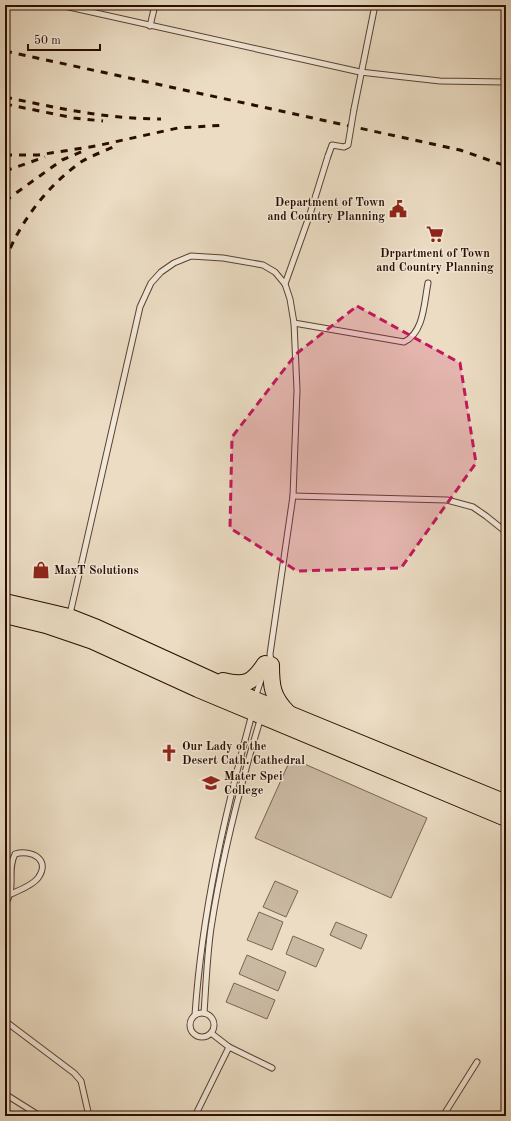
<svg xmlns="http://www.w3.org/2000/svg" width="511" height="1121" viewBox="0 0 511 1121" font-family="'Old Standard TT',serif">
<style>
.green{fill:#cab9a2;stroke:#7a6351}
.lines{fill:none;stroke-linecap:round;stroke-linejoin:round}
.service-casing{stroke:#5a4131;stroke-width:7}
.primary-casing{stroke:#290d00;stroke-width:18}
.service{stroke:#f2e8d8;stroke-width:5}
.primary{stroke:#ebdcc3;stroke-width:16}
.rail{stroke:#290d00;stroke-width:3;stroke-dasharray:7 7;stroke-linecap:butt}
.service-bridge-casing{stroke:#5a4131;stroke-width:7;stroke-linecap:butt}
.service-bridge{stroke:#f2e8d8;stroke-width:5}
.marked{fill:#c2185b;fill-opacity:0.2;stroke:#c2185b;stroke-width:3;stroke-dasharray:8 5;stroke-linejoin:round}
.labels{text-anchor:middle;stroke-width:3;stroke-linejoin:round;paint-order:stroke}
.poi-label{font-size:12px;font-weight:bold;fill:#290d00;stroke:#f2e8d8;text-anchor:start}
</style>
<rect width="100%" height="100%" fill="#ebdcc3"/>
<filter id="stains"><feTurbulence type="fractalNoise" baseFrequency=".005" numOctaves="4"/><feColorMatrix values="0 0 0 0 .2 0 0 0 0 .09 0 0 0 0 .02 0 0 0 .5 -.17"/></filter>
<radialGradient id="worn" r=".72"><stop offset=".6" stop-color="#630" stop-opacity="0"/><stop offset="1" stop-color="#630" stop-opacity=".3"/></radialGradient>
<g class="green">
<polygon points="291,758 427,818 391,898 255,838"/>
<polygon points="275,881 298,891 286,917 263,907"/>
<polygon points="259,912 283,922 272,950 247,940"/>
<polygon points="336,922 367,935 361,949 330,935"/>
<polygon points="293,936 324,949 316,967 286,954"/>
<polygon points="247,955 286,972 278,991 239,974"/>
<polygon points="234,983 275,1000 267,1019 226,1002"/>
</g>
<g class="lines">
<g class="service-casing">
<g id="service">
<polyline points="60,5 360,72 440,81 506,82"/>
<polyline points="150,26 155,5"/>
<polyline points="354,109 375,5"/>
<polyline points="285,284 310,214 328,156"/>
<path d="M 294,323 L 404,342 C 424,333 424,303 428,283"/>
<polyline points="293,496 447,500 473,507 486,516 506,532"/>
<polyline points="70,614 140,307 151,283 161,272 174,263 191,256 223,258 263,265 275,272 285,284 290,299 294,323 297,390 293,496 270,654 271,662"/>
<polyline points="255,698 262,677"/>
<path d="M 5,905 C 17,884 6,872 15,854 C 32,849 51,860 38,878 C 32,886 19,890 11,894"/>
<circle cx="202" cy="1025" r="12"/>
<path d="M 204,1013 C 206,985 207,956 211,928 C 222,857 240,786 261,717"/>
<path d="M 195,1015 C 202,911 225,814 252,714"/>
<polyline points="5,1021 74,1073 81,1081 89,1116"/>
<polyline points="211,1033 229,1047 272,1068"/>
<polyline points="5,1094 40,1116"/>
<polyline points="195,1116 229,1047"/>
<polyline points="443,1116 477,1062"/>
</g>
</g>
<g class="primary-casing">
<g id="primary">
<polyline points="5,602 69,617 97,628 255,700 506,803"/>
<polyline points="5,615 46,625 93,641 198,689 506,818"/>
<path d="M 271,665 C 271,686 272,697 288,713"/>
<path d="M 223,681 C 246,687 253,682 265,664"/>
</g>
</g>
<use href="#service" class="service"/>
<use href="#primary" class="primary"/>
<g class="rail">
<polyline points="5,51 460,150 506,166"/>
<path d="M 5,97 C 57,108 107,119 161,119"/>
<polyline points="5,104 74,118 103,121"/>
<polyline points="5,155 38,155 96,146 178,128 226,125"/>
<polyline points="5,171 45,157"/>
<polyline points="5,201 62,160 83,151"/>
<path d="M 5,261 C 19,223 47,186 81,162 C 92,155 106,151 117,145"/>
</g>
<g class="service-bridge-casing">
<polyline id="service-bridge" points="328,156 332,145 344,147 348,145 354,109"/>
</g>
<use href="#service-bridge" class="service-bridge"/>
</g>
<path class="marked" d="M 357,306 L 460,363 L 476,463 L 401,568 L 297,571 L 230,528 L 232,437 L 296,354 Z"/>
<defs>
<g id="civic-bare" transform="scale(1.38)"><path d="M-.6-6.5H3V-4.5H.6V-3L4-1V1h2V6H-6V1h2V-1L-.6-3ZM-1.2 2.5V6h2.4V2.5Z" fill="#8f2418" stroke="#f2e8d8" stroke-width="2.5" paint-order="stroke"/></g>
<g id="supermarket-bare" transform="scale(1.38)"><path d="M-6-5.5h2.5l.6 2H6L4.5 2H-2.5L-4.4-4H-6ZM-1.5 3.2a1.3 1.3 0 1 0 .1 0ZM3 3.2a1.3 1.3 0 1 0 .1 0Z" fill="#8f2418" stroke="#f2e8d8" stroke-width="2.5" paint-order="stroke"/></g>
<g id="shop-bare" transform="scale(1.38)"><path d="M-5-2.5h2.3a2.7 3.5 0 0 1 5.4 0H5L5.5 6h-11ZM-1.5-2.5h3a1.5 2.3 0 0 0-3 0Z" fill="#8f2418" stroke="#f2e8d8" stroke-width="2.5" paint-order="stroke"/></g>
<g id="church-bare" transform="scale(1.38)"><path d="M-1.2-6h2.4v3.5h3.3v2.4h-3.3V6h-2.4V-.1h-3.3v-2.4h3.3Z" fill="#8f2418" stroke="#f2e8d8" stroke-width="2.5" paint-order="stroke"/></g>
<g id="school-bare" transform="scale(1.38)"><path d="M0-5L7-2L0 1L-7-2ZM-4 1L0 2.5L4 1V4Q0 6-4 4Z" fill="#8f2418" stroke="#f2e8d8" stroke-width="2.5" paint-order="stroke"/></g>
</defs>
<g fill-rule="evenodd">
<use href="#civic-bare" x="398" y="209"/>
<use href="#supermarket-bare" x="435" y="234"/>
<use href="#shop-bare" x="41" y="570"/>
<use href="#church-bare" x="169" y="753"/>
<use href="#school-bare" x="211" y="783"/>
</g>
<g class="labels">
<g class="poi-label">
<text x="385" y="206" text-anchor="end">Department of Town<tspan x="385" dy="14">and Country Planning</tspan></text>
<text x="435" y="257" text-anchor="middle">Drpartment of Town<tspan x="435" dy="14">and Country Planning</tspan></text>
<text x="54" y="574">MaxT Solutions</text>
<text x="182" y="750">Our Lady of the<tspan x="182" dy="14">Desert Cath. Cathedral</tspan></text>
<text x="224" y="780">Mater Spei<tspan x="224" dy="14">College</tspan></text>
</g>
</g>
<rect width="511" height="1121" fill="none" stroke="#ebdcc3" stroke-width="20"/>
<rect x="6" y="6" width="499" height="1109" fill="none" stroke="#290d00" stroke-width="2"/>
<rect x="10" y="10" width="491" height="1101" fill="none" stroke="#290d00"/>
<path d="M28 44v6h72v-6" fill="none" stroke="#290d00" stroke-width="2"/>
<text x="34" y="44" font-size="12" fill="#290d00" stroke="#f2e8d8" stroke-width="3" paint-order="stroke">50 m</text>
<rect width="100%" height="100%" filter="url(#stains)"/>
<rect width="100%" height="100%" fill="url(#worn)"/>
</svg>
